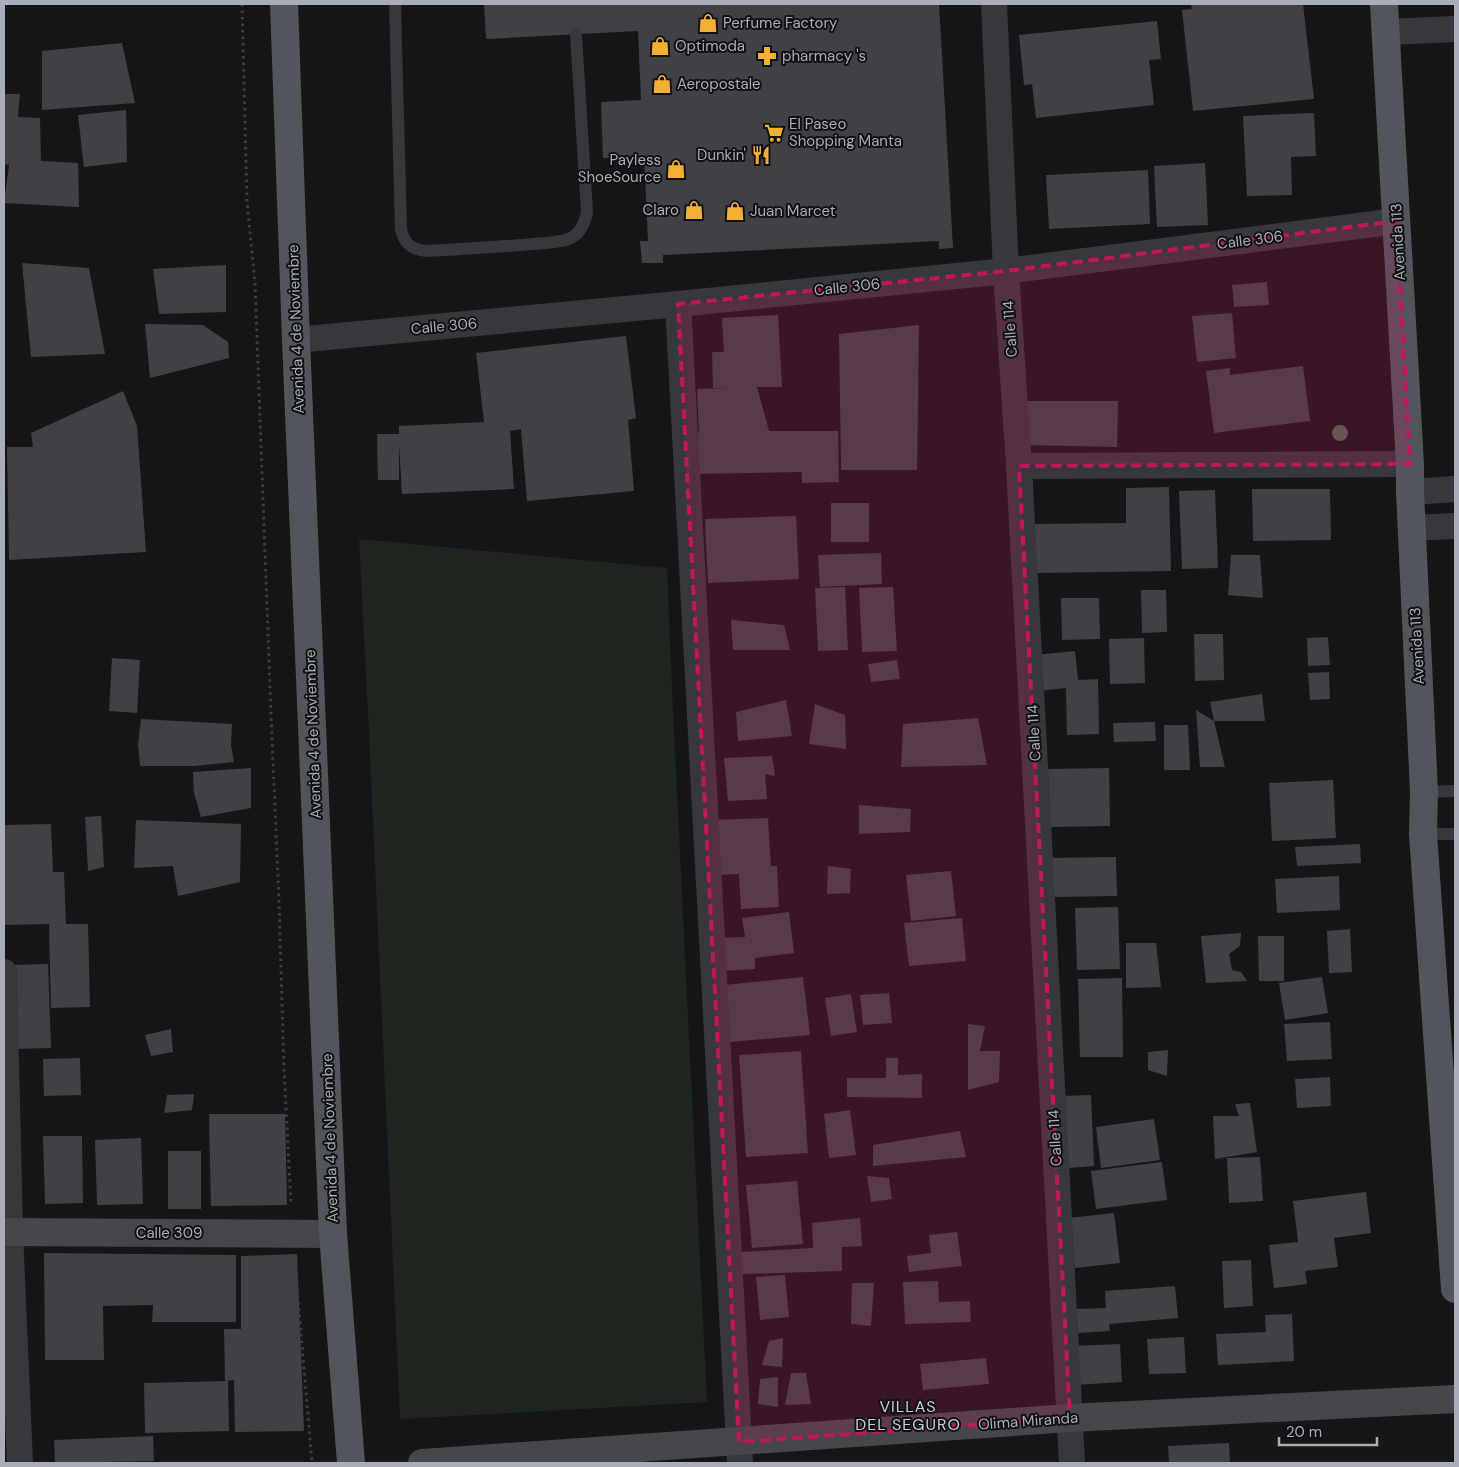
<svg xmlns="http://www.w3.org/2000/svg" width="1459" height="1467" viewBox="0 0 1459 1467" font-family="'DM Sans',sans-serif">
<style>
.green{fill:#1e261f}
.building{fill:#404145}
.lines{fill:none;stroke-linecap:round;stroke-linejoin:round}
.path{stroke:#3d3f44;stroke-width:3;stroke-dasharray:2.5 4;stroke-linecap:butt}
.lane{stroke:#37383d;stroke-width:12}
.street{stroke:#37383d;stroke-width:26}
.secondary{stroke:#45474d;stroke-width:28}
.primary{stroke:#53555c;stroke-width:28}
.tree{fill:#506452}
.marked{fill:#c2185b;fill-opacity:0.2;stroke:#c2185b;stroke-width:4;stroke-dasharray:10 6;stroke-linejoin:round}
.labels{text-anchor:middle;stroke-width:4;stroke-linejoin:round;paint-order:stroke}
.poi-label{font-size:15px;fill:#a8adb8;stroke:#111113;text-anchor:start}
.street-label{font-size:15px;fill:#a8adb8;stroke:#111113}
.neighbourhood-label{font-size:16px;letter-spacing:1px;fill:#c9ccd4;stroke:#111113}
</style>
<rect width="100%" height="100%" fill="#161618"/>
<polygon class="green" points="359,539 667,568 673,711 707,1402 400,1419 369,733"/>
<g class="building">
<polygon points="484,4 939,4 953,248 939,249 939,241 663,255 663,263 642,263 640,241 648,241 644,156 603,158 601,102 641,100 638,31 486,39"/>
<polygon points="1191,4 1303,4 1314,99 1193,111 1182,10 1192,9"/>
<polygon points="1157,21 1161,59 1149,60 1154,105 1036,118 1032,84 1024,85 1019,35"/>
<polygon points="122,43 135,103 42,110 42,51"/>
<polygon points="4,94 20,94 18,117 40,118 41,161 78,163 79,207 4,203 9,165 4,164"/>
<polygon points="126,110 127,162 84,167 78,115"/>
<polygon points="1314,113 1316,156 1291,157 1292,195 1247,196 1243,116"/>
<polygon points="1205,163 1208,225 1157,227 1154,166"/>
<polygon points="1148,170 1150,224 1049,229 1046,175"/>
<polygon points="22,263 89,268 105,354 31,357"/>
<polygon points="226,265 226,312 159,314 153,269"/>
<polygon points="1267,282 1269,305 1234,307 1232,285"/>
<polygon points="1232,313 1236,358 1197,362 1192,316"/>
<polygon points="778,315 782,387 757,387 769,431 838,431 839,482 802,483 802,472 693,474 692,433 699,433 697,389 729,388 713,388 712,352 724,352 722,318"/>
<polygon points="145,324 203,325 228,342 229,358 150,378"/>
<polygon points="919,325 917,470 841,470 839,334"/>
<polygon points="626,336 636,418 628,420 634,491 527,501 521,429 510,431 514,489 402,494 399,444 399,480 378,480 377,434 399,434 399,426 484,422 476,353"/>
<polygon points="1303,366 1310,421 1214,433 1206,371 1230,368 1230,375"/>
<polygon points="123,391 137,426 146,552 9,560 7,447 33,447 31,433"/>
<polygon points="1026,401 1118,401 1117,447 1026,445"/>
<polygon points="1169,487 1171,571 1035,573 1034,524 1126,523 1126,488"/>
<polygon points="1252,489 1330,489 1331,540 1253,541"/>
<polygon points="1215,490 1218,568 1182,569 1179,491"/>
<rect x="831" y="503" width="38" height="39"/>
<polygon points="796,516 799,579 708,583 705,519"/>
<polygon points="881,553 882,584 820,587 818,555"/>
<polygon points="1231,555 1260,555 1263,598 1228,595"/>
<polygon points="845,587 848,650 818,651 815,588"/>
<polygon points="893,587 897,651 862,652 859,588"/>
<polygon points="1141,590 1166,590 1167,632 1142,633"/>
<polygon points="1061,598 1099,598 1100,639 1062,640"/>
<polygon points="731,620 784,625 790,650 733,650"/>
<polygon points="1194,634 1223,634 1224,680 1195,681"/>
<polygon points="1328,637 1330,665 1308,666 1307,638"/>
<polygon points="1144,638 1145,683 1110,684 1109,639"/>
<polygon points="1075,651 1078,680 1098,679 1099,734 1067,735 1066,688 1038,691 1034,655"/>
<polygon points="112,658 140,660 137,713 109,711"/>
<polygon points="897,660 900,679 871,682 868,664"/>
<polygon points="1329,672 1330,699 1310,700 1308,673"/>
<polygon points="1262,694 1265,721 1214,721 1210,702"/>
<polygon points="786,700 792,736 738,741 736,712"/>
<polygon points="815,704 845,715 846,749 809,744"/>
<polygon points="1196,710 1214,721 1225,767 1200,767"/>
<polygon points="978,718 987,765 901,767 903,724"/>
<polygon points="141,719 232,724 231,745 234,762 194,766 140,766 138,744"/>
<polygon points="1155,722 1156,741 1114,742 1113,723"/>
<polygon points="1164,725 1188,725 1190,770 1164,770"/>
<polygon points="772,756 775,776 765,774 767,799 728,801 724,758"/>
<polygon points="251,768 251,808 201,817 194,793 193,772"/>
<polygon points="1109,768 1110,826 1049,827 1048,769"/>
<polygon points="1333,780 1336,838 1272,841 1269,783"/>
<polygon points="859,805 911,809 910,832 859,834"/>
<polygon points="101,816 104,867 88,871 85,817"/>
<polygon points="768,818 771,866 777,866 779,907 741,909 739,874 712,875 709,820"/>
<polygon points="136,820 241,824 240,882 178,896 173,866 134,868"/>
<polygon points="51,824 53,872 64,872 66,924 88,924 90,1007 51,1008 49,924 5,925 4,825"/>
<polygon points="1360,844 1361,863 1297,866 1295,847"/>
<polygon points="1116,857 1117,896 1051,897 1050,858"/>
<polygon points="828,866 851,869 850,893 827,894"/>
<polygon points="951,871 956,916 911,921 906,875"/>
<polygon points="1339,876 1340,910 1277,913 1275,879"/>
<polygon points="1118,907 1120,969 1077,970 1075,908"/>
<polygon points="789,912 794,953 755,958 755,969 720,971 718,938 745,937 742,918"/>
<polygon points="962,918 966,961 909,966 904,923"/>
<polygon points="1350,929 1352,972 1329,973 1327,931"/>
<polygon points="1241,933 1240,946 1229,954 1232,970 1241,972 1247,981 1206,983 1201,936"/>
<polygon points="1258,936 1284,936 1284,981 1259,981"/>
<polygon points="1126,943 1156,943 1161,987 1126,988"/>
<polygon points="48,964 51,1048 13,1049 10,965"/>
<polygon points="803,977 810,1035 730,1042 724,985"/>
<polygon points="1322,977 1328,1013 1285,1020 1279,983"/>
<polygon points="1122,978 1123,1057 1080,1057 1078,979"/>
<polygon points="889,993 892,1023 863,1025 860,995"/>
<polygon points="851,994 857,1032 831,1036 825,998"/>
<polygon points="1330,1022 1332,1059 1287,1061 1284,1024"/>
<polygon points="968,1024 985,1026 980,1051 1000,1051 999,1082 968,1090"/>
<polygon points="171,1029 173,1052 151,1056 145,1035"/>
<polygon points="1168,1050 1167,1076 1148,1070 1148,1052"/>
<polygon points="801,1051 808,1153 746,1157 739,1055"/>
<polygon points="80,1058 81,1095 44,1096 43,1059"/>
<polygon points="886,1058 898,1058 898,1075 922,1074 922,1098 847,1097 847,1078 886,1078"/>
<polygon points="1330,1077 1331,1106 1297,1108 1295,1079"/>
<polygon points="194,1094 192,1110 164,1113 167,1095"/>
<polygon points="1091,1095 1094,1166 1067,1168 1062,1096"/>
<polygon points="1250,1103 1257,1152 1215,1159 1213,1116 1239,1116 1235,1104"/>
<polygon points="850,1110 856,1155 829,1158 824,1114"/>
<polygon points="209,1114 285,1114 287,1205 211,1206"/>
<polygon points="1154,1119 1160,1160 1101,1168 1096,1127"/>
<polygon points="960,1131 966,1157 873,1166 873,1145"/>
<polygon points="43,1136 82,1136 83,1203 45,1204"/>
<polygon points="141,1138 143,1204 97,1205 95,1140"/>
<rect x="168" y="1151" width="33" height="58"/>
<polygon points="1260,1157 1263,1201 1229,1203 1227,1158"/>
<polygon points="1162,1162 1167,1200 1096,1209 1091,1171"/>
<polygon points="867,1176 889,1178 892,1199 871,1202"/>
<polygon points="797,1181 803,1244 752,1248 746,1185"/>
<polygon points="1366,1192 1371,1233 1334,1238 1338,1267 1305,1271 1307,1284 1274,1288 1269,1245 1298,1242 1293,1201"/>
<polygon points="1114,1213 1120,1263 1075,1268 1069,1218"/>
<polygon points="860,1218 862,1246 842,1247 842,1271 741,1274 740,1252 813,1248 812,1223"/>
<polygon points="957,1232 962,1266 909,1272 907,1256 931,1253 929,1235"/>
<polygon points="44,1253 236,1255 236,1322 152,1322 153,1305 103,1306 104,1360 45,1360"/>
<polygon points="297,1254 304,1431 235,1432 234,1380 225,1381 224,1329 241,1329 241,1256"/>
<polygon points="1251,1260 1253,1306 1224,1308 1222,1261"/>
<polygon points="785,1275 789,1317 760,1320 756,1277"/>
<polygon points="938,1281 939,1302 970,1301 971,1322 905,1324 903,1282"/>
<polygon points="852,1283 874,1283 871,1326 851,1324"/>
<polygon points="1175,1286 1178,1318 1109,1324 1110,1331 1078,1333 1076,1309 1106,1308 1105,1291"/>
<polygon points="1292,1314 1294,1361 1218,1365 1216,1334 1266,1332 1265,1315"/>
<polygon points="1184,1337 1186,1373 1149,1374 1147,1339"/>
<polygon points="783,1338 782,1367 762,1365 769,1341"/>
<polygon points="1120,1344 1122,1382 1075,1385 1073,1346"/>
<polygon points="986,1358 989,1384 923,1390 920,1364"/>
<polygon points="791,1373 806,1373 811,1404 785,1405"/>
<polygon points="778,1377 778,1407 758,1404 760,1379"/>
<polygon points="228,1381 229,1431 145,1433 144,1383"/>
<polygon points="153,1436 154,1461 55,1463 54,1440"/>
<polygon points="1229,1443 1230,1463 1169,1463 1168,1446"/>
</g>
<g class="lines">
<g class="path">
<polyline points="242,4 247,202 255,283 271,715 279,901 284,1069 291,1204"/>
<polyline points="295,1263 312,1463"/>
</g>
<g class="lane">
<path d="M 395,4 L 401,229 C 404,244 412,250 427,251 C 463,249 498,247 533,244 C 545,243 560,243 571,238 C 581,233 585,222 587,212 L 576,34"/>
<polyline points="1424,792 1455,791"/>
<polyline points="1423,834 1455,834"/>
</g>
<g class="street">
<polyline points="994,4 1006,271 1019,466 1072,1463"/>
<polyline points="1387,32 1455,29"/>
<polyline points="678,304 740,1463"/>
<polyline points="296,340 678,304 1006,271 1397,221"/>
<polyline points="1019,466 1410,464"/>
<polyline points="1410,492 1455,489"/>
<polyline points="1412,528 1455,526"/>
<polyline points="4,972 10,1232 20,1463"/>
</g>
<g class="secondary">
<polyline points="4,1232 333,1234"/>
<polyline points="422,1463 1070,1418 1455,1399"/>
</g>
<g class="primary">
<polyline points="284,4 296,340 333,1234 351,1463"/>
<polyline points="1384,4 1410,464 1410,492 1424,792 1423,834 1455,1289"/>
</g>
</g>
<circle class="tree" cx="1340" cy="433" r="8"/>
<path class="marked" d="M 1397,221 L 1410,464 L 1019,466 L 1070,1418 L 739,1442 L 678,304 L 1006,271 Z"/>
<defs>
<g id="shop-bare" transform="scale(1.5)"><path d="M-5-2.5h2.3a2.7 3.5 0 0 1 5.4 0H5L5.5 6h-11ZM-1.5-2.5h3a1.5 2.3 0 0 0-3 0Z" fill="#f2b134" stroke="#111113" stroke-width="2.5" paint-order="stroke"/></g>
<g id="pharmacy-bare" transform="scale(1.5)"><path d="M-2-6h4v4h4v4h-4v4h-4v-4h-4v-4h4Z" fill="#f2b134" stroke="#111113" stroke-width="2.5" paint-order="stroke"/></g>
<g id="supermarket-bare" transform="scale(1.5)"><path d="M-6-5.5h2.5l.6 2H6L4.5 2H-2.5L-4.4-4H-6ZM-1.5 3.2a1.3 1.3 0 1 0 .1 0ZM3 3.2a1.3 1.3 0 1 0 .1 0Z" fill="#f2b134" stroke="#111113" stroke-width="2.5" paint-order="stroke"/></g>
<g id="restaurant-bare" transform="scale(1.5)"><path d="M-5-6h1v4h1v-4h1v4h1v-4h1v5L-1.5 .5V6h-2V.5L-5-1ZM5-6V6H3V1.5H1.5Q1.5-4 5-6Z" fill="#f2b134" stroke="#111113" stroke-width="2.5" paint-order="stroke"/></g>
</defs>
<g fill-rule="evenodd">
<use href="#shop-bare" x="708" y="23"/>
<use href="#shop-bare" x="660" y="46"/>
<use href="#pharmacy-bare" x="767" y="56"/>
<use href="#shop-bare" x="662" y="84"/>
<use href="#supermarket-bare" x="774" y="133"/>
<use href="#restaurant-bare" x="761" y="155"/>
<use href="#shop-bare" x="676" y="169"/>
<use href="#shop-bare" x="694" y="210"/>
<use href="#shop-bare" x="735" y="211"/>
</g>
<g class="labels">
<g class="poi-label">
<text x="723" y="28">Perfume Factory</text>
<text x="675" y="51">Optimoda</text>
<text x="782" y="61">pharmacy 's</text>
<text x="677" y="89">Aeropostale</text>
<text x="789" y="129">El Paseo<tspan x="789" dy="17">Shopping Manta</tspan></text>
<text x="746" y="160" text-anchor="end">Dunkin'</text>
<text x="661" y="165" text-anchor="end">Payless<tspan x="661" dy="17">ShoeSource</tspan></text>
<text x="679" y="215" text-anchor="end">Claro</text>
<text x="750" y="216">Juan Marcet</text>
</g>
<g class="street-label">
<text transform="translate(1250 240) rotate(-7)" y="5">Calle 306</text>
<text transform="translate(1398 242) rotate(-93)" y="5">Avenida 113</text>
<text transform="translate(847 287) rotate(-6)" y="5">Calle 306</text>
<text transform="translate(444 326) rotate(-5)" y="5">Calle 306</text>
<text transform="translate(296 329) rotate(-92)" y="5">Avenida 4 de Noviembre</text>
<text transform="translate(1010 329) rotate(-94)" y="5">Calle 114</text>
<text transform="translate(1417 646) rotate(-93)" y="5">Avenida 113</text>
<text transform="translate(1034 733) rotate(-93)" y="5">Calle 114</text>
<text transform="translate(313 734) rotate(-92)" y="5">Avenida 4 de Noviembre</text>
<text transform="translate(330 1138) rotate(-92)" y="5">Avenida 4 de Noviembre</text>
<text transform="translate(1055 1138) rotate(-93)" y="5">Calle 114</text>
<text x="169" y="1238">Calle 309</text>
<text transform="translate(1028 1421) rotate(-4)" y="5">Olima Miranda</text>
</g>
<g class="neighbourhood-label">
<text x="908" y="1412">VILLAS<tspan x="908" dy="18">DEL SEGURO</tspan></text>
</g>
</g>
<rect width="1459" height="1467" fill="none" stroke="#a8adb8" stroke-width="10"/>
<path d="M1279 1437v8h98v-8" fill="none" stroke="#a8adb8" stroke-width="2.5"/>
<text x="1286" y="1437" font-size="15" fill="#a8adb8" stroke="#111113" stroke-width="4" paint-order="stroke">20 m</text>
</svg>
